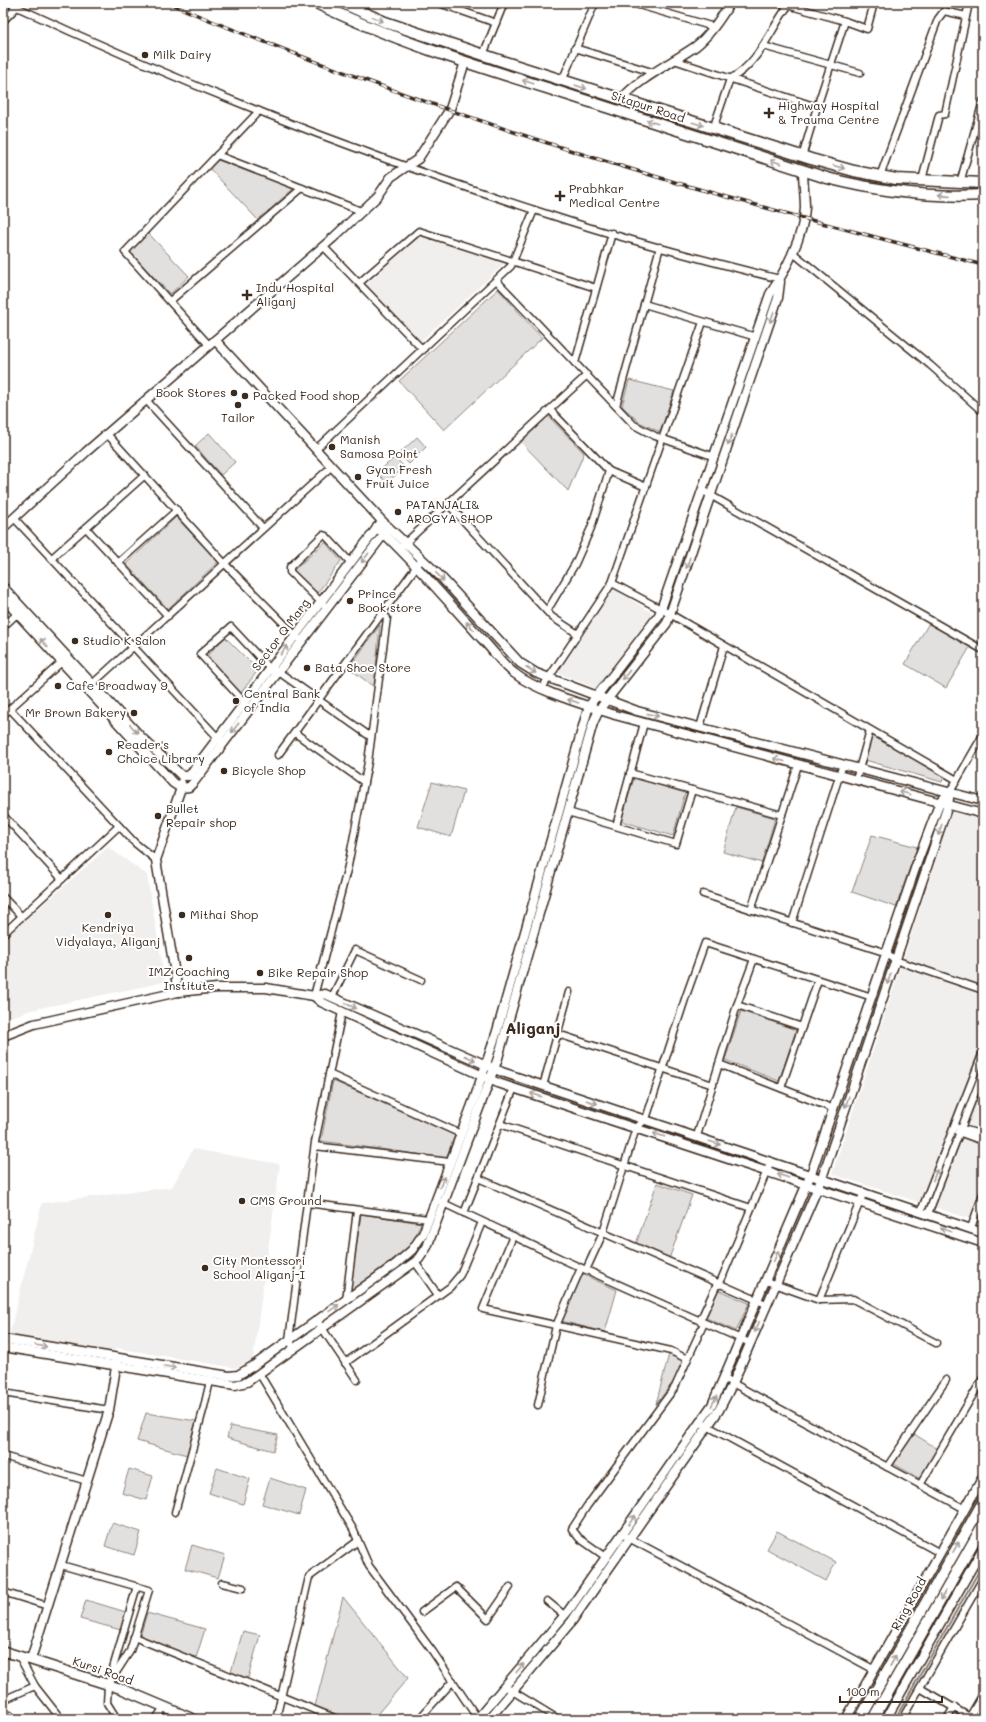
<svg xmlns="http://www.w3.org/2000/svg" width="986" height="1722" viewBox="0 0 986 1722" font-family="Mali,sans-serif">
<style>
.built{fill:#f1efee}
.green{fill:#e2e0de;stroke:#8e857e}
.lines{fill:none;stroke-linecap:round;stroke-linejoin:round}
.stream{stroke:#887e77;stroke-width:2}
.minor-casing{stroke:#3b2a1e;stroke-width:9}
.tertiary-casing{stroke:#3b2a1e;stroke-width:11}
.secondary-casing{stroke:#3b2a1e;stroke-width:12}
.primary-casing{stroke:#3b2a1e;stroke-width:13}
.trunk-casing{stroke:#3b2a1e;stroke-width:13}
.minor{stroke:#fff;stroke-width:6}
.tertiary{stroke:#fff;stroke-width:8}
.secondary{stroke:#fff;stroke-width:9}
.primary{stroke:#fff;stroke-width:10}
.trunk{stroke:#fff;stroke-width:10}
.rail-casing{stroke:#3b2a1e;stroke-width:3.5}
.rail{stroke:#fff;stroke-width:2;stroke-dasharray:6;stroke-linecap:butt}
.oneway{stroke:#a79f9a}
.poi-dot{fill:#3b2a1e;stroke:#fff;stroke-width:1.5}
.labels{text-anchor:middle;stroke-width:4;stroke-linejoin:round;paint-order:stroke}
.poi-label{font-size:12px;fill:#3b2a1e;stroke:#fff;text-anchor:start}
.street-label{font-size:12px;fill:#3b2a1e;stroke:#fff}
.district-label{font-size:16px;font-weight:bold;fill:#3b2a1e;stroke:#fff}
</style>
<rect width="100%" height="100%" fill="#fff"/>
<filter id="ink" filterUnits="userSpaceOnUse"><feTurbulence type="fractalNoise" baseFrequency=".025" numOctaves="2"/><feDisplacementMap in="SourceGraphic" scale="8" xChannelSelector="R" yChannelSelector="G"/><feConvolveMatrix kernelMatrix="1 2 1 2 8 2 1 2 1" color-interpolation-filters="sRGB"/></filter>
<g filter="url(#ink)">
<g class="built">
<polygon points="420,235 504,264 421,341 366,285"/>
<polygon points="614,589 654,614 598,689 558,673"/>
<polygon points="952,812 983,820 983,1223 832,1174"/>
<polygon points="108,847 147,875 165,982 31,1010 3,1020 3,940"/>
<polygon points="193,1149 280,1164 253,1359 236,1368 116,1348 113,1352 19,1337 10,1332 42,1203 172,1187"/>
</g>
<g class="green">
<polygon points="218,160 293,189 258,220 209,168"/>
<polygon points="148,233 189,276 170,294 129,251"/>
<polygon points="498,289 542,338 444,430 399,381"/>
<polygon points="629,380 674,391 660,432 639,422 622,406"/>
<polygon points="548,416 584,453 568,491 521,442"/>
<polygon points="209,433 235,462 221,475 195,446"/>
<polygon points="417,437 426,447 409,464 399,454"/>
<polygon points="395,457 404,467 387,483 377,473"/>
<polygon points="176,517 218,562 168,609 126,564"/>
<polygon points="325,542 341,561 316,595 293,571"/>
<polygon points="929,623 970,647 946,688 905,664"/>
<polygon points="380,625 374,687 349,668"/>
<polygon points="225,637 258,670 241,693 205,658"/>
<polygon points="871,735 944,776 942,782 865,760"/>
<polygon points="634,778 685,793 673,836 621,821"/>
<polygon points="432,782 464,791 451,837 418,827"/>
<polygon points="736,807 775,818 762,863 723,852"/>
<polygon points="872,835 917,847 896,907 852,892"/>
<polygon points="741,1011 796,1030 779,1081 725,1060"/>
<polygon points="333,1081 455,1135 446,1158 321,1141"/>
<polygon points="657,1183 692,1195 669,1259 636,1244"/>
<polygon points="361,1214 421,1223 411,1246 350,1291"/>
<polygon points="582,1274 617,1290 605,1332 561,1321"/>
<polygon points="716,1289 749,1303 736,1331 704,1317"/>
<polygon points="669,1354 683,1361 674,1381 656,1404"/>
<polygon points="146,1413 196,1421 187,1455 137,1441"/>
<polygon points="230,1426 278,1435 273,1451 227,1438"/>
<polygon points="914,1434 938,1449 920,1479 894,1464"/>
<polygon points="217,1468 250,1479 243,1504 209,1493"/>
<polygon points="129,1469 153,1476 146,1500 122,1493"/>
<polygon points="270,1478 306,1490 299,1515 262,1504"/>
<polygon points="112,1523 141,1532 134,1555 105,1546"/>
<polygon points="777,1531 836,1562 826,1581 767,1549"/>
<polygon points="192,1545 225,1555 218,1578 185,1569"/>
<polygon points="343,1597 408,1678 373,1719 348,1719 315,1706"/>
<polygon points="86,1600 126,1612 121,1630 80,1619"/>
<polygon points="147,1613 205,1629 196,1658 140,1636"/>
<polygon points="243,1631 260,1635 248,1678 231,1672"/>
</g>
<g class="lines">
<polyline class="stream" points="895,1719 983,1564"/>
<g class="minor-casing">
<g id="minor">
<path d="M 8,3 C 184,85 365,156 550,215 C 626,240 703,260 780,279"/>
<polyline points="439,3 496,23"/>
<polyline points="632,3 714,27"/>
<polyline points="780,3 845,21"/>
<polyline points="3,21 17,7"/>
<polyline points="763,46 860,73"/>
<polyline points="575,48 655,73"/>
<polyline points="483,55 504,3"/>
<polyline points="674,60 817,107 802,157"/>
<polyline points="562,81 595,3"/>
<polyline points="817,107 845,21 867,29 874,3"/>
<path d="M 713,129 L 730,79 C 759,64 771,28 790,3"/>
<polyline points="217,155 361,211"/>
<polyline points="880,176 938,19 944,11 966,16"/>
<polyline points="922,180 939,115 945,114 969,3"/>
<polyline points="960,183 983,101"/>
<polyline points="323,246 423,350"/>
<polyline points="792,252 930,365 983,412"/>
<polyline points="497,281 634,425 655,436 715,457"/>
<polyline points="359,283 419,231 596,288"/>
<polyline points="170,301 302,188"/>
<polyline points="644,304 756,337"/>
<polyline points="209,345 125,252 259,111"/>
<polyline points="575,363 612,233"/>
<polyline points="146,400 263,528"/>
<polyline points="616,406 660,247"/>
<polyline points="550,410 609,471 646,487"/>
<polyline points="107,434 225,564 299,639"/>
<polyline points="316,449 511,266 534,210"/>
<polyline points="703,491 983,650"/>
<polyline points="448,504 552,617 578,634"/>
<polyline points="14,518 220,740"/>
<polyline points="86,528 168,616"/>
<polyline points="403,545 587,375"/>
<polyline points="52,558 145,475"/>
<polyline points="118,563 177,510"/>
<polyline points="612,583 670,614 957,780"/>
<polyline points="327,608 290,572 290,567 323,535 326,536 351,563"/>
<polyline points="547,611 575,564 591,528 609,471"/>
<polyline points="3,627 19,612"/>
<polyline points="276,670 371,737"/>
<polyline points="90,686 332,466"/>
<polyline points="542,688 612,583 703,322"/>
<polyline points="245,703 200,654 231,627 272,671"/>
<polyline points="10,709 135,843 156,860"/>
<polyline points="3,715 65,659"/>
<polyline points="700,727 724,646"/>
<polyline points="295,733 364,782"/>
<polyline points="278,755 419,563"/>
<polyline points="630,773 782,815"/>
<polyline points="856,780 870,730"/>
<polyline points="950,792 983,735"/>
<polyline points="568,812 676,844 692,790"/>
<polyline points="3,815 62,879"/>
<polyline points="616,826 644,723"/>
<polyline points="703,894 887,953 895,960 983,990"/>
<polyline points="3,897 22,917"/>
<polyline points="751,910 798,765"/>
<polyline points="792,923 843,764"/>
<polyline points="3,934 119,826"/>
<polyline points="314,996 348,866 368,762 387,618 382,613"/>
<polyline points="332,997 355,950 421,980"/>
<polyline points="737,1005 802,1027"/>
<polyline points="558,1034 713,1085"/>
<polyline points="719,1064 834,1109"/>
<polyline points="329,1074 461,1134"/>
<polyline points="543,1086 569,992"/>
<polyline points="781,1088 818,980"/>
<polyline points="500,1124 751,1208"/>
<polyline points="959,1128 983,1135"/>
<polyline points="958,1132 983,1141"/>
<polyline points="697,1136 737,1005 754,959"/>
<polyline points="315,1146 450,1162"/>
<polyline points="478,1178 766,1304"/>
<polyline points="441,1202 566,1261 750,1343"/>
<polyline points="307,1203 428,1219"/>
<polyline points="921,1211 983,1052"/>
<polyline points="464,1213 514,1088"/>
<polyline points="928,1214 983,1072"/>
<polyline points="971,1228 983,1194"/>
<polyline points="513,1236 483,1309 671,1351 687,1359"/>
<polyline points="415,1262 438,1295"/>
<polyline points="586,1270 603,1233 636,1128 646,1119 686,996 705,943 872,997"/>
<polyline points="766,1281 819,1300 853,1299 936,1343"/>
<polyline points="719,1285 771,1161"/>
<polyline points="346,1300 357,1210"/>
<polyline points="819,1300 864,1192"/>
<polyline points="700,1321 717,1284"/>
<polyline points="320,1325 357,1380"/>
<polyline points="294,1348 289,1340 315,1142 342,1012"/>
<polyline points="345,1363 450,1287 460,1275 482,1222"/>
<polyline points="259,1373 353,1529 369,1566 433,1652 478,1719"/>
<polyline points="725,1379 965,1509"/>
<polyline points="3,1393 109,1410"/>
<polyline points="538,1405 556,1326 581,1268"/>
<polyline points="700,1422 940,1553"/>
<polyline points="3,1456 87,1481"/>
<polyline points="887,1467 946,1380"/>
<polyline points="920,1485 983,1378"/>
<polyline points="175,1512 204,1407 211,1377"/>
<polyline points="627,1537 873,1669"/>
<polyline points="606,1557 579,1538 572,1529 587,1506 675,1387 704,1323"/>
<polyline points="61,1565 149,1590 130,1651 108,1685"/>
<polyline points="222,1583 243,1588"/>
<polyline points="3,1592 48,1606"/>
<polyline points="547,1601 564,1615"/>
<polyline points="422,1612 456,1587 488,1619 510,1587"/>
<polyline points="134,1637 337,1719"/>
<polyline points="19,1656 35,1686 61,1719"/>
<polyline points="920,1688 973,1719"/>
<polyline points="509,1689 558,1719"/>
<polyline points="3,1700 35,1686"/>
<polyline points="10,1715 13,1719"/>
<polyline points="970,1716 983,1694"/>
<polyline points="117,1719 107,1703 108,1685 137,1586"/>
<polyline points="156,1719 164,1707"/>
<polyline points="276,1719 309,1577 358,1541"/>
<polyline points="419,1719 453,1681"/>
<polyline points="902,1719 983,1578"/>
<polyline points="947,1719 954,1707"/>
</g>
</g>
<g class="tertiary-casing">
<g id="tertiary">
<path d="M 621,100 C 636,80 675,61 696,46 C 710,35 721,18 730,3"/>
<polyline points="215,340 382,521 441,577 520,663 536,673 637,711 983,801"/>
<path d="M 377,527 C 415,562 447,601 481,638 C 492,649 502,664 514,673 C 538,692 586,705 615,715 L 983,814"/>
<polyline points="3,528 86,452 333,238 378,196 391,177 418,159 450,109 465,62"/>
<polyline points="3,587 141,737 182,776"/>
<polyline points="3,598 173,783 181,788 189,787 194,782 387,530"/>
<polyline points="182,776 189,776 380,524"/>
<polyline points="178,992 156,860 181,788 181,783"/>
<polyline points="314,996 321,1002 498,1083 983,1243"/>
<polyline points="3,1036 34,1024 178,992 217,988 266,988 314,996 325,994 502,1072 983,1233"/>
<path d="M 3,1339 L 229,1376 L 238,1375 L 253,1366 L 396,1264 L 412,1250 L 423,1234 L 475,1097 L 497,1031 L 585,719 L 589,706 L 659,615 L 770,294 C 785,272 804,235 805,208 C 805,195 803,182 803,170"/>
<polyline points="3,1347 235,1385 247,1382 419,1259 427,1247 498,1058 593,723 599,710 667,623 778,298 780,282"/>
<polyline points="31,1659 109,1410 117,1361"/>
<polyline points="477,1719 569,1610 712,1405 811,1174 918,860 940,802 950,792"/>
<polyline points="489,1719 572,1621 719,1410 733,1383 822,1178 948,805 950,792"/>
<polyline points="846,1719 983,1477"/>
<polyline points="886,1719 983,1548"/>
</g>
</g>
<g class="secondary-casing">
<polyline id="secondary" points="3,1651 122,1689 193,1719"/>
</g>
<g class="primary-casing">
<g id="primary">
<path d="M 316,3 C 392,40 473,65 553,90 C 645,119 736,149 827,178 C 878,191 930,198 983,195"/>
<polyline points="342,3 385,22 505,62 811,159 854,171 896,179 983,183"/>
</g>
</g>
<g class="trunk-casing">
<g id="trunk">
<polyline points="860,1719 983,1502"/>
<polyline points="873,1719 983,1525"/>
</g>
</g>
<use href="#minor" class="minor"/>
<use href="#tertiary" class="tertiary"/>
<use href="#secondary" class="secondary"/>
<use href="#primary" class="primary"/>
<use href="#trunk" class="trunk"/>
<g class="rail-casing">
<path id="rail" d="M 168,3 C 309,62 454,114 601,160 C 727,199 855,232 983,265"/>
</g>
<use href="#rail" class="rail"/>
</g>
<defs><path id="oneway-shaft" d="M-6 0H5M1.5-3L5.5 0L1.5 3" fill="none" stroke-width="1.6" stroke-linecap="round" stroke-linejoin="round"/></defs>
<g class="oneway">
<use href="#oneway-shaft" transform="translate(378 19) rotate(23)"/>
<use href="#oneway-shaft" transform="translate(528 82) rotate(-162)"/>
<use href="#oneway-shaft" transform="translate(581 87) rotate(18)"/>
<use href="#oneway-shaft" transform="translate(652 122) rotate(-162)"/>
<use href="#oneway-shaft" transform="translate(698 124) rotate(17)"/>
<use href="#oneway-shaft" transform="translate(776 162) rotate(-162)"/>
<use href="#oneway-shaft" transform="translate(839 167) rotate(15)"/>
<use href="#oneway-shaft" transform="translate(944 195) rotate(-176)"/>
<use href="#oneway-shaft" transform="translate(772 317) rotate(109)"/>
<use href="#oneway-shaft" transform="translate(730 440) rotate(109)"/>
<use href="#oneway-shaft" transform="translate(365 558) rotate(127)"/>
<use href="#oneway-shaft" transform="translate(688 563) rotate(109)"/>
<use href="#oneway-shaft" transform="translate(440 577) rotate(46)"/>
<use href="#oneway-shaft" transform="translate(470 626) rotate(-133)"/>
<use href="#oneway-shaft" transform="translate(44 643) rotate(-132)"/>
<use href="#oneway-shaft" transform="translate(284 650) rotate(-53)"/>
<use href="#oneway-shaft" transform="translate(531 670) rotate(32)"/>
<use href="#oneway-shaft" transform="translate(626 675) rotate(128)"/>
<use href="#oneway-shaft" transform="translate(573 701) rotate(-161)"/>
<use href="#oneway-shaft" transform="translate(653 715) rotate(14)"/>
<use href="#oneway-shaft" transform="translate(235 728) rotate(127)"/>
<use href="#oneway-shaft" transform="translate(134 729) rotate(48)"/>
<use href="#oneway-shaft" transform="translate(779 760) rotate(-165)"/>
<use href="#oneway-shaft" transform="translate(905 793) rotate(-165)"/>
<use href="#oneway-shaft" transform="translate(940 830) rotate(108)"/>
<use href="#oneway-shaft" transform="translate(889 979) rotate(109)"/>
<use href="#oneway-shaft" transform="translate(351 1006) rotate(24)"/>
<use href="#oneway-shaft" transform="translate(470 1058) rotate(24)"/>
<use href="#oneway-shaft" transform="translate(536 1095) rotate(-162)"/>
<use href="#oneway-shaft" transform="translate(592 1102) rotate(18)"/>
<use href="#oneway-shaft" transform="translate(847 1102) rotate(109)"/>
<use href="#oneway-shaft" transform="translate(659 1135) rotate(-162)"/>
<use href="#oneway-shaft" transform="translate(715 1143) rotate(18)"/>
<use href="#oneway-shaft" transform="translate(935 1175) rotate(-69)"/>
<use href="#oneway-shaft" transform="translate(783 1176) rotate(-162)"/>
<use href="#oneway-shaft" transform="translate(442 1182) rotate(-69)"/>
<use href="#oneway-shaft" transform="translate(946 1230) rotate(-161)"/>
<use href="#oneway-shaft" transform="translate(776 1256) rotate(-67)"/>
<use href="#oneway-shaft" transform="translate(334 1308) rotate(-35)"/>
<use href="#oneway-shaft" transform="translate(757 1327) rotate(113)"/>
<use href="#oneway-shaft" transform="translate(41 1346) rotate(9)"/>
<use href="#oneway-shaft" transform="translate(170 1367) rotate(9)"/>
<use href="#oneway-shaft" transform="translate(714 1401) rotate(-62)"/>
<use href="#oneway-shaft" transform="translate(632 1520) rotate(-55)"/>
<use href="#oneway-shaft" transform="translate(956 1547) rotate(-60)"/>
<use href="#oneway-shaft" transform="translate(943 1595) rotate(120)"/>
<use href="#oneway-shaft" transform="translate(893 1661) rotate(-61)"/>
<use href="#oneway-shaft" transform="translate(520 1668) rotate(-50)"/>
</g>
</g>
<g class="poi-dot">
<circle cx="145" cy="55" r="4"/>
<path d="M767 107h4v4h4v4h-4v4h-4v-4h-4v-4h4z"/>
<path d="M558 190h4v4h4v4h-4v4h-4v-4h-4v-4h4z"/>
<path d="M245 289h4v4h4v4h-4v4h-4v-4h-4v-4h4z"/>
<circle cx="234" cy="393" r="4"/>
<circle cx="245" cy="396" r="4"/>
<circle cx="238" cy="405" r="4"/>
<circle cx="332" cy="447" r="4"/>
<circle cx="358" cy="477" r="4"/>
<circle cx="398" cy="512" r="4"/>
<circle cx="350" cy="601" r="4"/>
<circle cx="75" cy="641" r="4"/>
<circle cx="307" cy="668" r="4"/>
<circle cx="58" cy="686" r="4"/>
<circle cx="236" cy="701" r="4"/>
<circle cx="134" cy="713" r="4"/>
<circle cx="109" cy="752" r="4"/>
<circle cx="224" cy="771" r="4"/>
<circle cx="158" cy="816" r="4"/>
<circle cx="108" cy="915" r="4"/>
<circle cx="182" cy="915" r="4"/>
<circle cx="189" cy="958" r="4"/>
<circle cx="260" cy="973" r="4"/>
<circle cx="242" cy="1201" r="4"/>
<circle cx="205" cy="1268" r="4"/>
</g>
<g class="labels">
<g class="poi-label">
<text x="153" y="59">Milk Dairy</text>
<text x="778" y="110">Highway Hospital<tspan x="778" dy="14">&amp; Trauma Centre</tspan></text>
<text x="569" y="193">Prabhkar<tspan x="569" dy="14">Medical Centre</tspan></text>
<text x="256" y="292">Indu Hospital<tspan x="256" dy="14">Aliganj</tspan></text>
<text x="226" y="397" text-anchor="end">Book Stores</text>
<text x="253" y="400">Packed Food shop</text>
<text x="238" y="422" text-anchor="middle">Tailor</text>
<text x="340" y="444">Manish<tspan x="340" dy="14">Samosa Point</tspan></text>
<text x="366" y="474">Gyan Fresh<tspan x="366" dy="14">Fruit Juice</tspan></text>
<text x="406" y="509">PATANJALI&amp;<tspan x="406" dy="14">AROGYA SHOP</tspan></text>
<text x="358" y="598">Prince<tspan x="358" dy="14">Book store</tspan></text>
<text x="83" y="645">Studio K Salon</text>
<text x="315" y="672">Bata Shoe Store</text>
<text x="66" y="690">Cafe Broadway 9</text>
<text x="244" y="698">Central Bank<tspan x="244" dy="14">of India</tspan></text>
<text x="126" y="717" text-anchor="end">Mr Brown Bakery</text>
<text x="117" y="749">Reader's<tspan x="117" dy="14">Choice Library</tspan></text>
<text x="232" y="775">Bicycle Shop</text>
<text x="166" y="813">Bullet<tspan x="166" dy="14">Repair shop</tspan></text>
<text x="190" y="919">Mithai Shop</text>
<text x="108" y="932" text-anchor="middle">Kendriya<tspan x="108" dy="14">Vidyalaya, Aliganj</tspan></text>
<text x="189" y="976" text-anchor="middle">IMZ Coaching<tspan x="189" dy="14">Institute</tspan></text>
<text x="268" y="977">Bike Repair Shop</text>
<text x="250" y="1205">CMS Ground</text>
<text x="213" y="1265">City Montessori<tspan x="213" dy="14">School Aliganj-I</tspan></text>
</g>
<g class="street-label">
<text transform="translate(648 107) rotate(18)" y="4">Sitapur Road</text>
<text transform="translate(281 635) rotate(-53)" y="4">Sector Q Marg</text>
<text transform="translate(909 1604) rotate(-61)" y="4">Ring Road</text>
<text transform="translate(103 1671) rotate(19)" y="4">Kursi Road</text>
</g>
<g class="district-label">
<text x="533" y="1034">Aliganj</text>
</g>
</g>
<rect width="986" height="1722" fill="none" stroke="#fff" stroke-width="16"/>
<rect x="8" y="8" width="970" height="1706" fill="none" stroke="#3b2a1e" stroke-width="1.5" filter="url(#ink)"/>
<path d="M840 1696v6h102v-6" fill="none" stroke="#3b2a1e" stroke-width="2"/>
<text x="846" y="1696" font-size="12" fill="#3b2a1e" stroke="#ffffff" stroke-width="3" paint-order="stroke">100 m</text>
</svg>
